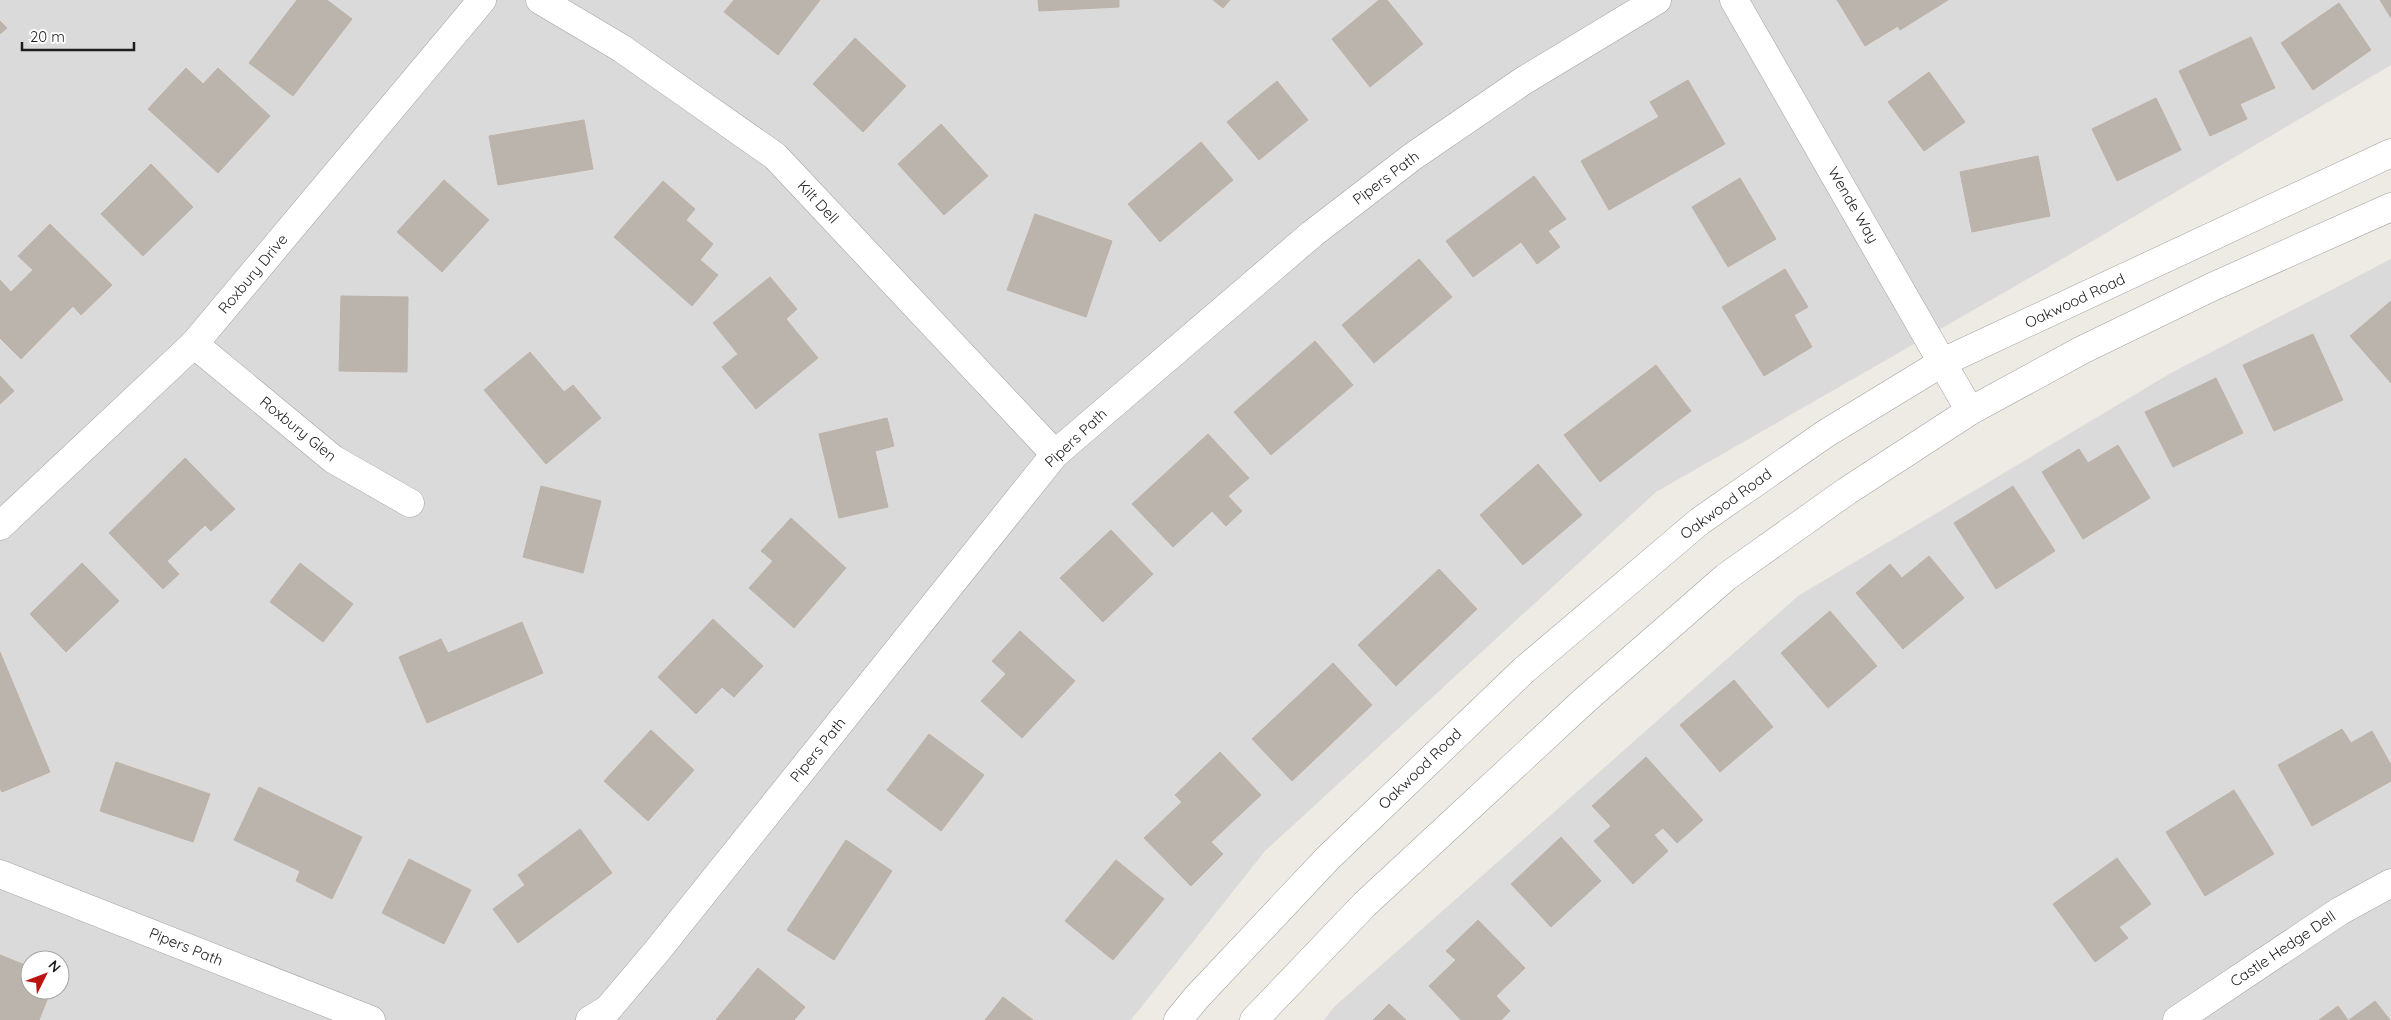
<svg xmlns="http://www.w3.org/2000/svg" width="2391" height="1020" viewBox="0 0 2391 1020" font-family="Quicksand,sans-serif">
<style>
.residential{fill:#dbdada;fill-rule:evenodd}
.building{fill:#bab4ad;stroke:#beb2a7}
.lines{fill:none;stroke-linecap:round;stroke-linejoin:round}
.minor-casing{stroke:#a1a1a1;stroke-width:29}
.minor{stroke:#fff;stroke-width:28}
.labels{text-anchor:middle;stroke-width:4.5;stroke-linejoin:round;paint-order:stroke}
.street-label{font-size:15px;fill:#1d1d1d;stroke:#fff}
</style>
<rect width="100%" height="100%" fill="#eeebe4"/>
<g class="residential">
<path d="M 0,0 L 2391,0 L 2391,65 L 2045,269 L 1656,492 L 1265,851 L 1131,1020 L 0,1020 ZM 30,960 L 60,960 L 60,990 L 30,990 Z"/>
<polygon points="2391,259 2391,1020 1324,1020 1334,1007 1798,596 2171,373"/>
</g>
<g class="building">
<polygon points="297,0 327,0 352,19 293,96 249,63"/>
<polygon points="734,0 820,0 778,55 724,12"/>
<polygon points="1038,0 1119,0 1119,7 1039,11"/>
<polygon points="1213,0 1230,0 1223,8"/>
<polygon points="1379,0 1387,0 1423,44 1370,87 1332,39"/>
<polygon points="1837,0 1948,0 1900,30 1898,26 1865,46"/>
<polygon points="2380,0 2391,0 2391,18"/>
<polygon points="2339,3 2371,50 2313,90 2281,43"/>
<polygon points="0,21 7,28 0,34"/>
<polygon points="2251,37 2275,88 2240,104 2247,119 2210,136 2179,71"/>
<polygon points="855,38 906,86 863,132 813,84"/>
<polygon points="186,68 203,84 218,68 270,116 218,173 148,109"/>
<polygon points="1929,72 1965,122 1924,151 1888,102"/>
<polygon points="1688,80 1725,144 1609,210 1581,161 1659,117 1650,102"/>
<polygon points="1277,81 1308,120 1259,160 1227,122"/>
<polygon points="2156,98 2181,150 2117,181 2092,129"/>
<polygon points="584,120 593,169 498,185 489,136"/>
<polygon points="941,124 988,176 944,215 898,164"/>
<polygon points="1201,142 1233,180 1160,242 1128,204"/>
<polygon points="2038,156 2050,216 1972,232 1960,172"/>
<polygon points="151,164 193,207 143,256 101,214"/>
<polygon points="1534,176 1566,219 1548,231 1560,247 1537,264 1521,242 1473,277 1446,241"/>
<polygon points="1740,178 1776,239 1728,267 1692,207"/>
<polygon points="444,180 489,220 442,272 397,232"/>
<polygon points="663,181 695,209 686,220 713,244 700,260 718,275 692,306 614,237"/>
<polygon points="1035,214 1112,241 1086,317 1007,290"/>
<polygon points="50,224 112,285 81,315 73,306 21,359 0,338 0,280 11,292 33,270 18,256"/>
<polygon points="1419,259 1452,297 1374,363 1342,325"/>
<polygon points="1785,269 1808,307 1794,315 1812,347 1764,376 1722,307"/>
<polygon points="770,277 797,309 786,319 818,358 756,409 722,367 738,354 713,323"/>
<polygon points="341,296 408,297 407,372 339,371"/>
<polygon points="2391,301 2391,383 2350,336"/>
<polygon points="2313,334 2343,400 2274,431 2243,365"/>
<polygon points="1315,341 1353,385 1271,455 1234,412"/>
<polygon points="530,352 564,392 573,385 601,418 546,464 484,390"/>
<polygon points="1656,365 1691,411 1600,482 1564,435"/>
<polygon points="0,376 14,391 0,404"/>
<polygon points="2216,378 2243,433 2173,467 2145,412"/>
<polygon points="887,418 894,446 875,451 888,507 839,518 819,434"/>
<polygon points="1208,434 1249,478 1228,496 1242,511 1226,526 1212,511 1173,547 1132,504"/>
<polygon points="2118,445 2150,498 2083,539 2042,472 2079,449 2088,463"/>
<polygon points="185,458 235,509 211,531 205,525 167,561 179,574 163,589 109,533"/>
<polygon points="1538,464 1582,515 1523,565 1480,515"/>
<polygon points="541,486 601,501 583,573 523,557"/>
<polygon points="2013,486 2055,551 1996,589 1954,523"/>
<polygon points="791,518 846,568 794,628 749,588 773,561 761,551"/>
<polygon points="1111,530 1153,574 1103,622 1060,578"/>
<polygon points="1929,556 1964,598 1903,649 1856,593 1890,564 1902,578"/>
<polygon points="82,563 119,601 66,652 30,614"/>
<polygon points="300,563 353,604 323,642 270,602"/>
<polygon points="1439,569 1477,609 1396,686 1358,645"/>
<polygon points="1830,611 1877,666 1828,708 1781,653"/>
<polygon points="713,619 763,666 734,697 722,687 696,714 658,677"/>
<polygon points="522,622 543,673 427,723 399,657 441,639 448,653"/>
<polygon points="1020,631 1075,681 1022,738 981,701 1006,674 992,661"/>
<polygon points="0,652 50,772 2,792 0,788"/>
<polygon points="1333,663 1372,705 1292,781 1252,739"/>
<polygon points="1734,680 1773,727 1720,772 1680,725"/>
<polygon points="2342,729 2351,743 2372,731 2391,765 2391,781 2312,826 2278,765"/>
<polygon points="651,730 694,770 648,821 604,781"/>
<polygon points="929,734 984,775 941,831 887,790"/>
<polygon points="1220,752 1261,795 1211,842 1223,854 1191,886 1144,838 1182,802 1175,795"/>
<polygon points="1646,757 1703,820 1677,843 1663,828 1654,835 1668,851 1633,884 1594,841 1611,826 1592,806"/>
<polygon points="116,762 210,794 193,842 100,811"/>
<polygon points="259,787 362,837 332,899 296,881 300,871 234,840"/>
<polygon points="2234,790 2274,854 2205,896 2166,832"/>
<polygon points="580,829 612,873 518,943 493,909 525,885 518,875"/>
<polygon points="1561,837 1601,881 1551,927 1511,884"/>
<polygon points="846,840 892,871 834,960 787,930"/>
<polygon points="2117,858 2151,904 2119,927 2128,938 2095,962 2053,904"/>
<polygon points="409,859 471,890 444,944 382,913"/>
<polygon points="1116,860 1164,899 1113,960 1065,921"/>
<polygon points="1478,920 1525,968 1496,996 1510,1011 1501,1020 1461,1020 1429,986 1456,960 1446,951"/>
<polygon points="0,955 30,967 30,990 51,990 39,1020 0,1020"/>
<polygon points="758,968 805,1007 794,1020 716,1020"/>
<polygon points="1003,997 1033,1020 985,1020"/>
<polygon points="2375,1001 2390,1020 2349,1020"/>
<polygon points="1389,1004 1406,1020 1373,1020"/>
<polygon points="2338,1006 2348,1020 2319,1020"/>
</g>
<g class="lines">
<g class="minor-casing">
<g id="minor">
<polyline points="540,0 621,48 775,156 1055,454"/>
<polyline points="1734,0 1970,411"/>
<polyline points="194,344 333,459 410,503"/>
<polyline points="0,526 194,344 482,0"/>
<polyline points="0,874 371,1020"/>
<polyline points="590,1020 608,1009 657,951 1055,454 1312,234 1412,157 1523,81 1657,0"/>
<polyline points="1178,1020 1196,998 1328,858 1524,670 1700,521 1825,434 1943,362 2391,153"/>
<polyline points="1254,1020 1365,904 1585,700 1726,577 1847,491 1970,411 2082,350 2212,287 2391,207"/>
<polyline points="2177,1020 2340,911 2391,883"/>
</g>
</g>
<use href="#minor" class="minor"/>
</g>
<g class="labels">
<g class="street-label">
<text transform="translate(1386 178) rotate(-37)" y="5">Pipers Path</text>
<text transform="translate(818 202) rotate(47)" y="5">Kilt Dell</text>
<text transform="translate(1853 205) rotate(60)" y="5">Wende Way</text>
<text transform="translate(253 274) rotate(-50)" y="5">Roxbury Drive</text>
<text transform="translate(2075 301) rotate(-25)" y="5">Oakwood Road</text>
<text transform="translate(298 429) rotate(39)" y="5">Roxbury Glen</text>
<text transform="translate(1076 438) rotate(-43)" y="5">Pipers Path</text>
<text transform="translate(1726 504) rotate(-36)" y="5">Oakwood Road</text>
<text transform="translate(818 750) rotate(-51)" y="5">Pipers Path</text>
<text transform="translate(1420 769) rotate(-44)" y="5">Oakwood Road</text>
<text transform="translate(186 947) rotate(22)" y="5">Pipers Path</text>
<text transform="translate(2283 949) rotate(-34)" y="5">Castle Hedge Dell</text>
</g>
</g>
<g transform="translate(45 975) rotate(48)"><circle r="24" fill="#ffffff" stroke="#a5a5a5"/>
<path d="M0-4L9 19L0 12L-9 19Z" fill="#bc140f"/>
<text y="-8" font-size="14" font-weight="bold" text-anchor="middle" fill="#1d1d1d">N</text>
</g>
<path d="M22 42v8h112v-8" fill="none" stroke="#1d1d1d" stroke-width="2.5"/>
<text x="30" y="42" font-size="15" fill="#1d1d1d" stroke="#ffffff" stroke-width="4" paint-order="stroke">20 m</text>
</svg>
